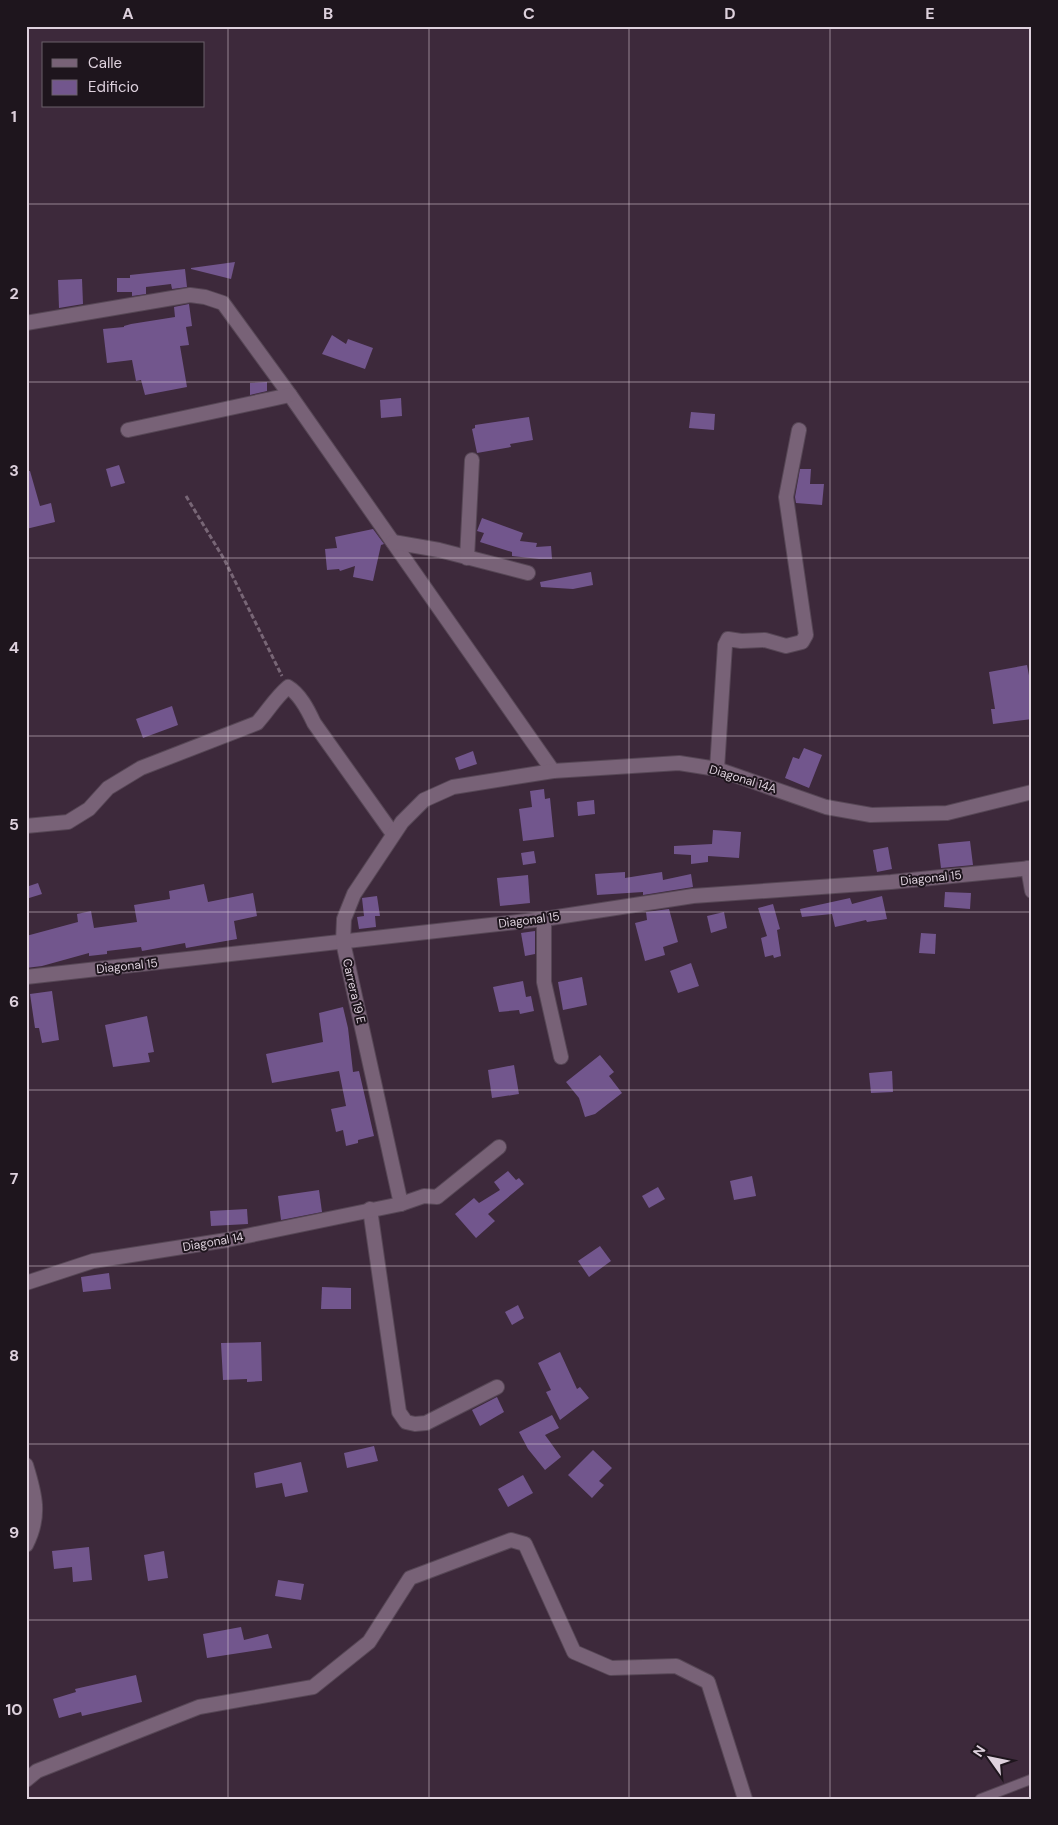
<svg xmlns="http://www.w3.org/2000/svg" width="1058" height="1825" viewBox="0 0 1058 1825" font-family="'DM Sans',sans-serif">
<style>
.building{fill:#72568d}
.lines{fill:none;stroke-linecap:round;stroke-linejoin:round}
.service-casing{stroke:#574756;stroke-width:11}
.minor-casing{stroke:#574756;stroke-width:16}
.path{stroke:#786676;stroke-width:3;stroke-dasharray:5 2.5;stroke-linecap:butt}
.service{stroke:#786277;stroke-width:9}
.minor{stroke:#786277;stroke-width:14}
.grid{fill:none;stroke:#ded1dd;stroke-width:1;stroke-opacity:0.55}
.labels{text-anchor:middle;stroke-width:4;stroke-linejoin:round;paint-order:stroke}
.street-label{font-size:12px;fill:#ded1dd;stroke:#1e151d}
.neatline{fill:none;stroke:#ded1dd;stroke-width:2}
.grid-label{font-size:16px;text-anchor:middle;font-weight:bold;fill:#ded1dd}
</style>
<rect width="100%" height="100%" fill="#3d293b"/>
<g class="building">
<polygon points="235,262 231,279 191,269 191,268"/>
<polygon points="185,269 187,287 172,289 171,284 146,287 146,294 132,296 132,292 117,292 117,278 130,278 130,275"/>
<polygon points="82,279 83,304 59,308 58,280"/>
<polygon points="189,304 192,326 186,327 189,345 180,346 187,387 145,395 141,380 136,381 132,360 107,363 103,329 124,327 124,326 131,324 175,317 174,307"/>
<polygon points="332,335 346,344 348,339 373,348 365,369 322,354"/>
<polygon points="267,382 267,391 250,395 250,383"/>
<polygon points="401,398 402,416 381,418 380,400"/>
<polygon points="691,412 715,414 714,430 689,428"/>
<polygon points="529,417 533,440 510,444 511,447 477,453 472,429 475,428 475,425"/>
<polygon points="119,465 125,483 111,487 106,469"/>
<polygon points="800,469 811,469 810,484 824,484 822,505 796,503 795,497"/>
<polygon points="26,471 30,471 40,506 51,503 55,522 26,529"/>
<polygon points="482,518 523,533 520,541 537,543 536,547 551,546 552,559 539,559 512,556 512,552 480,542 484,533 477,531"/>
<polygon points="373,529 384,544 381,545 373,581 353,577 355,566 340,571 339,569 327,570 325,549 337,548 335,537"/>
<polygon points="591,572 593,585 573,589 541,587 540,582"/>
<polygon points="1027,665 1032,691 1032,719 993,724 991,709 995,709 989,672"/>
<polygon points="172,706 178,725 143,738 136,719"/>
<polygon points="804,748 822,755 809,788 785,778 793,757 799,759"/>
<polygon points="473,751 477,764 459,770 455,758"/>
<polygon points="544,789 545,799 550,798 554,837 523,841 519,809 532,807 530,791"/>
<polygon points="594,800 595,814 578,816 577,802"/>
<polygon points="713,830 741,832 739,858 708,856 708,862 691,864 691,855 674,854 674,846 712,844"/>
<polygon points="970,841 973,865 941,868 938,844"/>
<polygon points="888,847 892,869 877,872 873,850"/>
<polygon points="534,851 536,863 523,865 521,853"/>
<polygon points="625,872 625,878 662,872 663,880 691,874 693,887 643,895 643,892 597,895 595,874"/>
<polygon points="528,875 530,903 500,906 497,878"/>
<polygon points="38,883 42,894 26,899 26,887"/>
<polygon points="204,884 208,902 253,893 257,916 234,921 237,939 186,948 185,943 142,951 141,947 107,951 107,954 89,956 89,953 42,966 26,968 26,936 78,922 77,914 91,911 94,928 137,922 134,905 170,899 169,891"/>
<polygon points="945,892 971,893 970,909 944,907"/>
<polygon points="377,896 380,916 375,916 376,927 359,929 357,917 364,916 362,898"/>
<polygon points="882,896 887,919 867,922 866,920 835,927 832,914 802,917 800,909 850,898 852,904"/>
<polygon points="773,904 780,929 777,930 781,956 774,958 773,955 765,957 761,938 767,936 758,908"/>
<polygon points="669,909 678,942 663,947 665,955 645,961 635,923 647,920 646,912"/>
<polygon points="724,912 727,928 711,933 707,916"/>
<polygon points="535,931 535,954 525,956 521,933"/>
<polygon points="921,933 936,934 935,954 919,953"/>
<polygon points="691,963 699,986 678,993 670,971"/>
<polygon points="582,977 587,1005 563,1010 558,982"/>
<polygon points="523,981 526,997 531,996 534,1011 520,1014 519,1010 499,1012 493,987"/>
<polygon points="52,991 59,1040 42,1043 39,1028 35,1028 30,994"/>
<polygon points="343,1007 348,1028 353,1072 359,1071 374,1136 358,1140 358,1143 346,1146 343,1130 336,1132 331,1109 346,1106 339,1071 272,1083 266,1054 323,1042 319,1013"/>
<polygon points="147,1016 154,1052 148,1053 150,1062 113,1067 105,1025"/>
<polygon points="600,1055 614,1072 609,1076 622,1093 595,1114 585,1117 579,1098 566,1082"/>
<polygon points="514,1065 519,1094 492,1098 488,1070"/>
<polygon points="892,1071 893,1092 871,1093 869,1073"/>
<polygon points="508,1171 516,1180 519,1178 524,1184 488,1214 495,1221 476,1238 455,1214 474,1198 479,1203 500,1190 494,1182"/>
<polygon points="752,1176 756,1196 734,1200 730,1181"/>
<polygon points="658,1187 665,1199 649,1208 642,1196"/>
<polygon points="319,1190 322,1212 281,1220 278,1196"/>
<polygon points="247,1209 248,1224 211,1226 210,1211"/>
<polygon points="600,1246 611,1261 589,1277 578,1261"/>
<polygon points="109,1273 111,1289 83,1292 81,1277"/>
<polygon points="322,1287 351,1288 351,1309 321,1309"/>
<polygon points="518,1305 524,1318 512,1325 505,1312"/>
<polygon points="261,1342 262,1381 247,1382 247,1379 223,1380 221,1343"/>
<polygon points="560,1352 577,1389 580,1387 589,1398 560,1420 546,1392 551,1390 538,1363"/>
<polygon points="497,1397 504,1412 480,1426 472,1410"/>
<polygon points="552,1415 559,1428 545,1435 561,1457 545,1470 528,1449 519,1432"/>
<polygon points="374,1446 378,1461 347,1468 344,1453"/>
<polygon points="593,1450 612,1468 599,1481 604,1485 592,1498 568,1475"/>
<polygon points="301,1462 308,1492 285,1497 282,1483 256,1488 254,1473"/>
<polygon points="523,1475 533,1493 508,1507 498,1489"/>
<polygon points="89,1547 92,1580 73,1582 72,1567 54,1569 52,1551"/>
<polygon points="164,1551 168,1578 148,1581 144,1555"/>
<polygon points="278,1580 304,1584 301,1600 275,1596"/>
<polygon points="241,1627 244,1640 268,1634 272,1648 207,1658 203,1634"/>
<polygon points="136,1675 142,1702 82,1716 81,1712 59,1718 53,1699 76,1692 75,1689"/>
</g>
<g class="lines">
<g class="service-casing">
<polyline id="service" points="980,1799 1032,1779"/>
</g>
<g class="minor-casing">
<g id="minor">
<polyline points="26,323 190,295 205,297 223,303 290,395 553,771"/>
<polyline points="128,430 290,395"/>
<polyline points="393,542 439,550 528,573"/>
<polyline points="467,558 472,460"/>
<polyline points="717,769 725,645 728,639 741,641 765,640 786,646 802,642 806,635 786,497 799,430"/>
<path d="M 26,826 L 68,822 L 89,809 L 108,788 L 141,768 L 257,723 C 268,711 275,698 288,687 C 300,694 308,710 314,723 L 393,834"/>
<polyline points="1028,868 1032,891"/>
<polyline points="544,919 544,982 561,1057"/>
<polyline points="26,977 544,919 693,896 891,882 1032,868"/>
<polyline points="401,1204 343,942 344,919 354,894 402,822 424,800 453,787 553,771 679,763 717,769 826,807 871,815 947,813 1032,792"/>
<polyline points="370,1209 399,1412 406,1422 415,1424 426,1423 497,1387"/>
<polyline points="26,1283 93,1261 227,1240 401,1204 424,1196 437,1197 499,1147"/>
<path d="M 26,1465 C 35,1494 41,1516 26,1545"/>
<polyline points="26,1780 37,1771 199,1707 313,1687 369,1642 410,1578 511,1540 525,1544 574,1652 611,1668 676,1666 708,1682 745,1799"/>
</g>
</g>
<polyline class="path" points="186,496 224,559 282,676"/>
<use href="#service" class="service"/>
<use href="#minor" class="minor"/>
</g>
<path class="grid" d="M 228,26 L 228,1799M 429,26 L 429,1799M 629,26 L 629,1799M 830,26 L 830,1799M 26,204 L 1032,204M 26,382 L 1032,382M 26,558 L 1032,558M 26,736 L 1032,736M 26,912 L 1032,912M 26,1090 L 1032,1090M 26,1266 L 1032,1266M 26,1444 L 1032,1444M 26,1620 L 1032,1620"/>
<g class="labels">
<g class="street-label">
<text transform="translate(743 779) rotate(17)" y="4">Diagonal 14A</text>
<text transform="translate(931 878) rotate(-6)" y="4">Diagonal 15</text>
<text transform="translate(529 920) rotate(-7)" y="4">Diagonal 15</text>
<text transform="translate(127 966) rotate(-6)" y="4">Diagonal 15</text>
<text transform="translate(354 991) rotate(77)" y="4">Carrera 19 E</text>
<text transform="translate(213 1242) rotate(-10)" y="4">Diagonal 14</text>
</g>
</g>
<rect width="1058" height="1825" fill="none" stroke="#1e151d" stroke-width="55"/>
<rect x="42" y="42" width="162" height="65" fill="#1e151d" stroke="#6b606a"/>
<rect x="52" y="59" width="25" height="8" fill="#786277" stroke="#6b606a"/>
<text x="88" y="68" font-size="15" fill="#ded1dd">Calle</text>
<rect x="52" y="80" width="25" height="15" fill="#72568d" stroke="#6b606a"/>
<text x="88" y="92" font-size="15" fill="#ded1dd">Edificio</text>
<g transform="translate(990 1758) rotate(303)" stroke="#1e151d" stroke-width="4" paint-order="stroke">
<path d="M0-4L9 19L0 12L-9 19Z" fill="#ded1dd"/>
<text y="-8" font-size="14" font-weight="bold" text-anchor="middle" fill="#ded1dd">N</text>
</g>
<rect x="28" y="28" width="1002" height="1770" class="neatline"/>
<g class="grid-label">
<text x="128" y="19">A</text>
<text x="328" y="19">B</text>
<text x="529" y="19">C</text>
<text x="730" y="19">D</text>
<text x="930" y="19">E</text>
<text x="14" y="122">1</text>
<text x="14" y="299">2</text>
<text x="14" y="476">3</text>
<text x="14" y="653">4</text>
<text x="14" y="830">5</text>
<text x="14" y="1007">6</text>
<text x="14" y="1184">7</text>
<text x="14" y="1361">8</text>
<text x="14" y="1538">9</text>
<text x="14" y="1715">10</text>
</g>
</svg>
